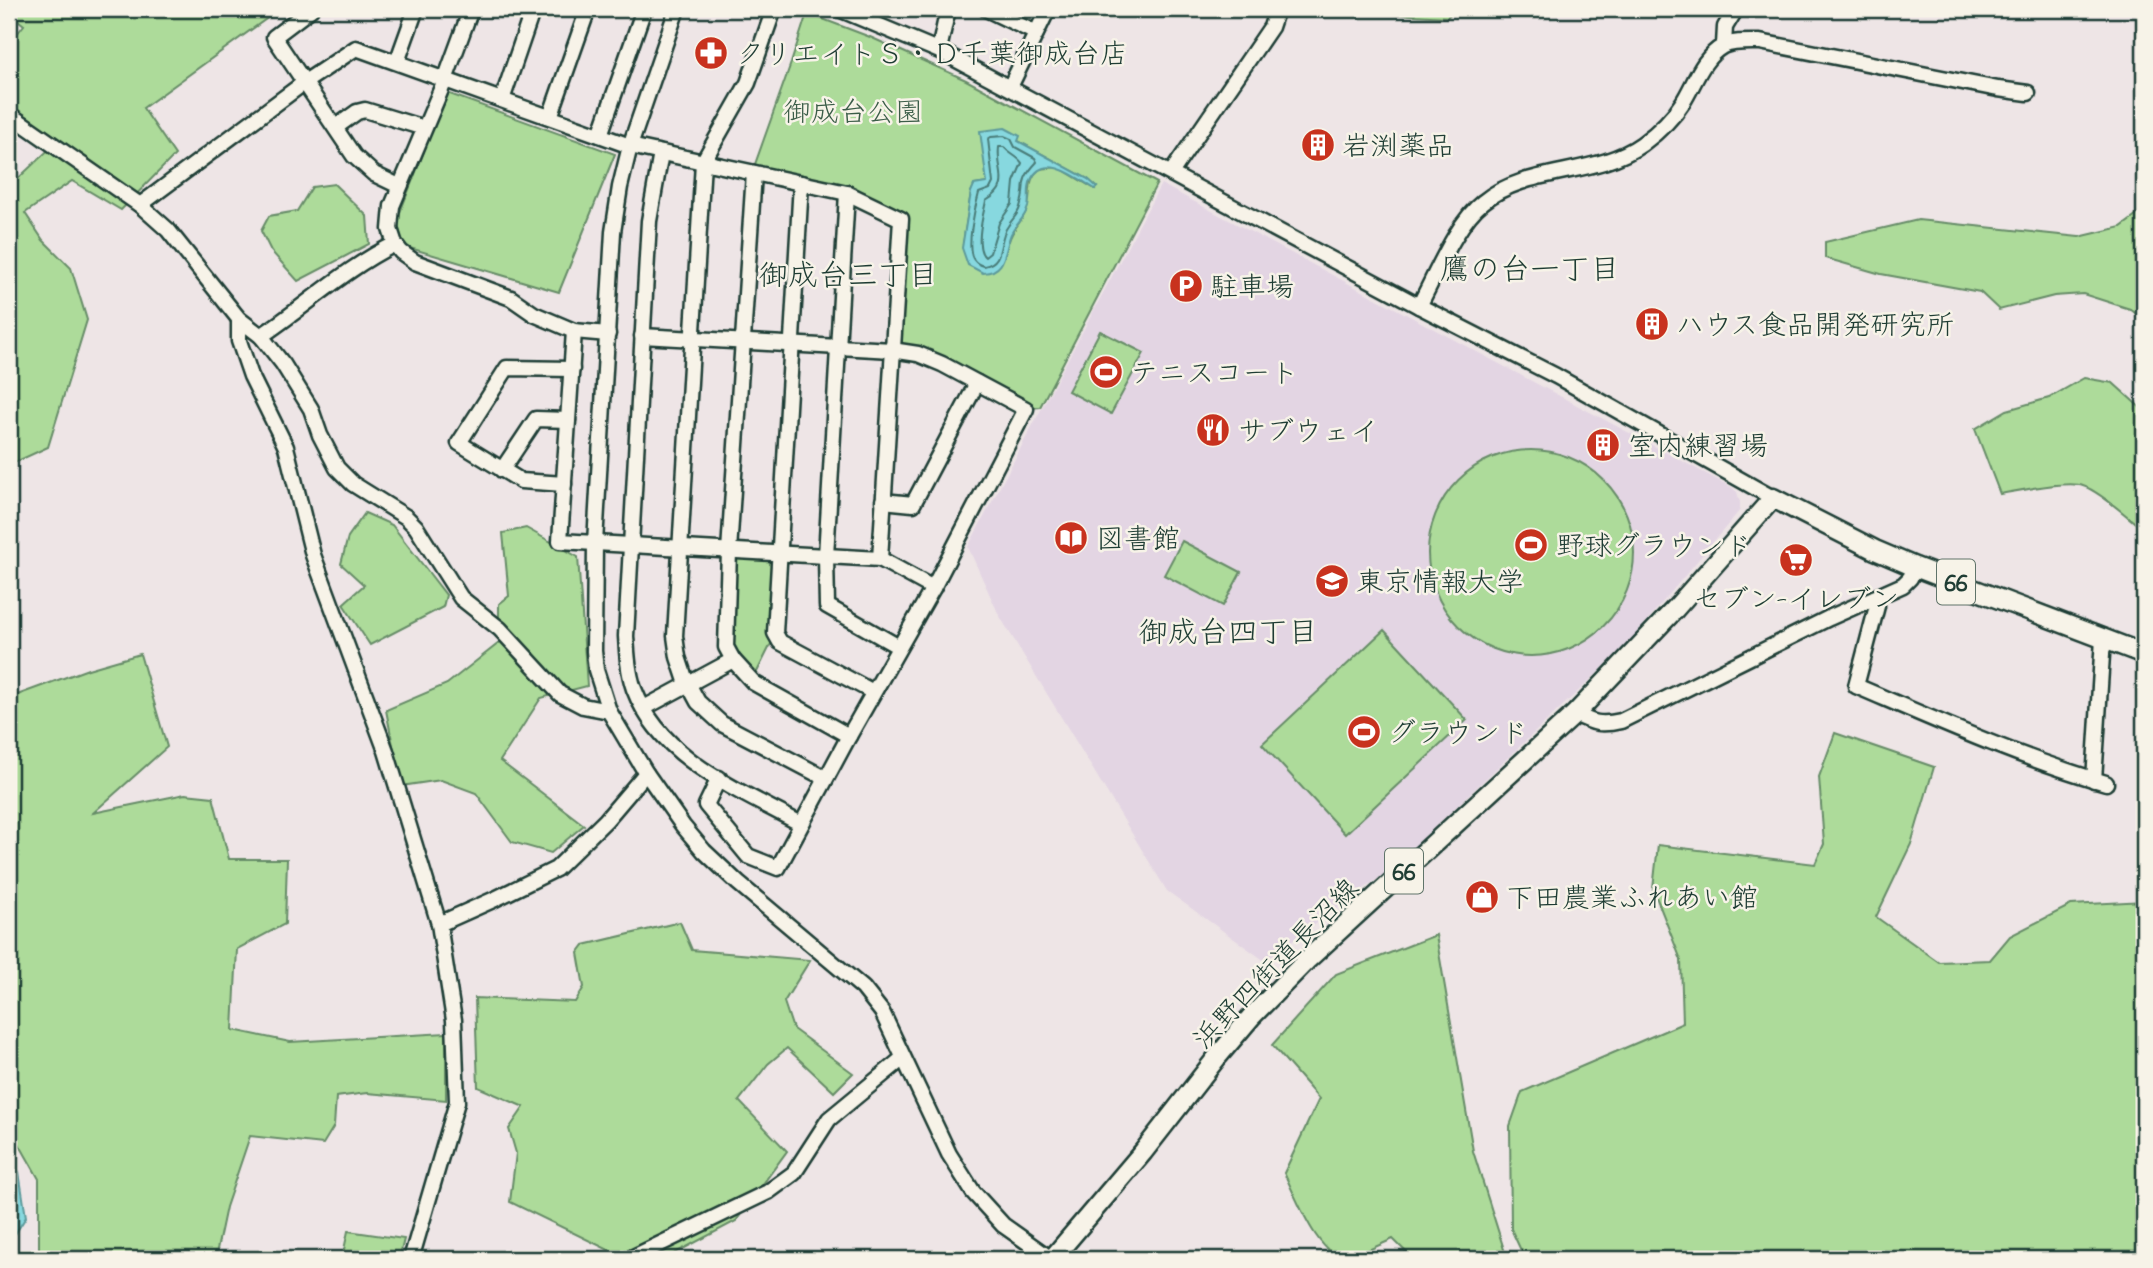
<svg xmlns="http://www.w3.org/2000/svg" width="2153" height="1268" viewBox="0 0 2153 1268" font-family="'Indie Flower','Klee One',sans-serif">
<style>
.built{fill:#e3d5e3}
.green{fill:#addb9a;stroke:#668c67;stroke-width:2;fill-rule:evenodd}
.water{fill:#87d8df;stroke:#5d9a9b;stroke-width:2}
.lines{fill:none;stroke-linecap:round;stroke-linejoin:round}
.shore{stroke:#497b78;stroke-width:2}
.minor-casing{stroke:#1f3d34;stroke-width:19}
.major-casing{stroke:#1f3d34;stroke-width:23}
.minor{stroke:#f7f3e8;stroke-width:14}
.major{stroke:#f7f3e8;stroke-width:18}
.labels{text-anchor:middle;stroke-width:5;stroke-linejoin:round;paint-order:stroke}
.shield{fill:#f7f3e8;stroke:#60746a;stroke-width:2}
.shield-label{font-size:26px;font-weight:bold;fill:#1f3d34}
.poi-label{font-size:28px;fill:#1f3d34;stroke:#f7f3e8;text-anchor:start}
.park-label{font-size:28px;fill:#3b5d48;stroke:#f7f3e8}
.street-label{font-size:28px;fill:#1f3d34;stroke:#f7f3e8}
.neighbourhood-label{font-size:30px;fill:#1f3d34;stroke:#f7f3e8}
</style>
<rect width="100%" height="100%" fill="#eee5e6"/>
<filter id="ink" filterUnits="userSpaceOnUse"><feTurbulence type="fractalNoise" baseFrequency=".0143" numOctaves="2"/><feDisplacementMap in="SourceGraphic" scale="14" xChannelSelector="R" yChannelSelector="G"/><feConvolveMatrix kernelMatrix="1 2 1 2 8 2 1 2 1" color-interpolation-filters="sRGB"/></filter>
<g filter="url(#ink)">
<polygon class="built" points="1161,184 1731,487 1737,492 1740,502 1740,510 1625,647 1387,872 1265,961 1167,891 999,615 968,547"/>
<g class="green">
<polygon points="9,9 280,9 143,108 175,155 121,210 72,181 25,213 43,240 71,268 87,320 48,447 9,465 9,187 58,141 9,108 9,44 24,25 9,13"/>
<polygon points="1340,9 1457,9 1447,17 1341,11"/>
<path d="M 807,13 L 870,37 L 966,80 L 1157,183 L 1040,407 L 1031,408 L 902,347 L 898,341 L 906,218 L 852,187 L 754,167 L 791,63 ZM 1018,141 L 1088,179 L 1097,187 L 1095,189 L 1058,167 L 1040,169 C 1025,180 1033,196 1026,211 C 1021,223 1012,229 1009,241 L 963,244 L 971,192 L 975,185 L 987,183 Z"/>
<polygon points="447,93 615,154 559,292 403,246 397,220"/>
<polygon points="334,184 367,216 369,244 298,281 271,251 261,231 269,216 297,211 312,187"/>
<polygon points="2144,210 2144,320 2130,309 2083,294 2054,296 1999,310 1980,292 1881,274 1825,258 1825,242 1918,220 2079,237 2121,227"/>
<polygon points="1100,331 1144,353 1111,414 1068,391"/>
<path d="M 2084,378 L 2113,383 L 2144,411 L 2144,527 L 2141,528 C 2127,516 2099,491 2083,486 C 2069,480 2017,491 2000,494 L 1975,429 L 2007,410 L 2049,398 Z"/>
<circle cx="1531" cy="553" r="103"/>
<polygon points="365,513 392,525 446,595 443,607 370,645 343,604 364,585 341,564 348,537"/>
<polygon points="526,528 578,557 587,686 541,698 500,761 584,825 551,853 512,842 476,793 441,780 401,786 386,710 447,684 499,643 499,604 509,596 503,533"/>
<polygon points="1182,541 1241,572 1223,606 1164,575"/>
<polygon points="738,558 773,559 772,642 754,678 733,655 733,561"/>
<polygon points="1384,630 1467,720 1345,834 1262,744"/>
<polygon points="140,654 167,747 93,813 185,794 213,797 229,859 287,859 285,924 237,949 233,1030 290,1042 446,1033 446,1100 367,1093 336,1097 334,1126 323,1144 250,1136 226,1207 215,1259 39,1259 39,1179 9,1126 9,698 88,669"/>
<polygon points="1835,733 1934,767 1911,844 1876,917 1939,962 1990,960 2010,936 2071,905 2144,901 2144,1259 1525,1259 1511,1229 1510,1126 1522,1092 1683,1023 1681,960 1653,889 1658,845 1815,864 1824,844 1819,777"/>
<polygon points="680,922 692,950 810,960 784,1002 793,1029 853,1073 834,1092 787,1048 768,1064 739,1101 787,1151 736,1221 664,1259 627,1259 510,1202 516,1153 509,1129 524,1107 478,1087 475,998 575,1002 584,987 578,953 584,945"/>
<path d="M 1436,935 L 1473,1151 L 1507,1259 L 1413,1259 L 1393,1239 L 1348,1259 C 1318,1259 1296,1196 1284,1173 L 1319,1099 L 1272,1045 L 1336,974 Z"/>
<polygon points="348,1231 404,1239 399,1259 342,1259"/>
</g>
<g class="water">
<path d="M 1005,128 L 1020,136 L 1018,141 L 1088,179 L 1097,187 L 1095,189 C 1079,179 1044,151 1031,180 C 1027,188 1030,198 1028,207 C 1025,218 1016,224 1011,234 C 1004,251 1007,272 983,273 L 968,265 L 962,248 L 971,192 L 974,185 L 987,183 L 980,131 Z"/>
<polygon points="9,1158 19,1172 26,1217 15,1234 9,1235"/>
</g>
<g class="lines">
<g class="shore">
<path d="M 1004,136 L 1011,139 L 1015,147 L 1035,158 L 1037,162 C 1016,184 1028,185 1020,207 C 1018,215 1012,219 1008,226 C 997,240 1006,262 984,266 C 980,265 976,263 974,260 C 965,249 975,207 979,193 L 990,189 L 993,183 L 988,139 L 991,137 Z"/>
<path d="M 999,147 L 1004,147 C 1009,154 1019,157 1022,163 L 1014,182 L 1012,204 L 999,223 L 990,253 L 985,257 C 974,248 983,215 986,201 C 1013,185 996,172 999,147 Z"/>
</g>
<g class="minor-casing">
<g id="minor">
<polyline points="311,9 274,37 354,156 374,174 399,186"/>
<polyline points="471,9 445,80 392,206 390,229 395,244 401,252 415,262 511,298 534,314 574,331 608,334"/>
<polyline points="677,9 630,146 620,187 613,232 595,543 594,651 596,670 609,711 646,773 683,826 704,851 738,883 863,988 882,1012 949,1154 973,1192 1003,1225 1051,1259"/>
<polyline points="774,9 748,83 703,162 675,636 678,657 685,678 698,702 722,724 825,778"/>
<polyline points="839,9 942,52 1419,306 1556,376 1773,498"/>
<polyline points="986,9 1036,33"/>
<polyline points="1724,45 1725,27 1736,9"/>
<polyline points="939,50 948,9"/>
<polyline points="397,62 416,9"/>
<polyline points="1010,87 1048,9"/>
<polyline points="502,100 533,9"/>
<polyline points="9,114 140,205 168,230 239,319 261,336 283,364 311,409 320,435 337,468 353,484 406,517 416,527 461,598 500,629 560,694 583,706 609,711"/>
<polyline points="550,117 588,9"/>
<polyline points="336,127 357,112 365,110 424,128"/>
<polyline points="600,135 644,9"/>
<path d="M 661,153 L 649,221 L 626,636 C 627,653 628,672 634,689 C 661,760 739,790 801,824"/>
<polyline points="754,173 729,551 726,647 733,660 754,683 849,736"/>
<polyline points="1171,173 1271,27 1277,9"/>
<polyline points="801,183 775,633 780,642 873,692"/>
<polyline points="847,193 826,556 827,606 899,647"/>
<polyline points="140,205 305,82 356,48 630,146 847,193 901,219 880,559"/>
<path d="M 1419,306 C 1436,275 1456,223 1483,202 C 1526,166 1596,177 1642,144 C 1657,133 1673,118 1683,102 C 1695,83 1702,58 1723,46 C 1733,41 1749,42 1760,42 L 1998,89 L 2028,93"/>
<polyline points="239,319 239,341 251,376 286,447 313,555 386,751 439,924 454,1020 457,1102 411,1259"/>
<polyline points="574,331 560,541 880,559 933,588"/>
<path d="M 261,336 C 306,306 346,268 395,244"/>
<polyline points="642,336 892,350 918,354 942,364 1026,409 933,588 849,736 778,868 748,856 706,805 719,778"/>
<polyline points="502,470 536,419 568,420"/>
<polyline points="564,484 521,481 459,443 507,368 572,369"/>
<polyline points="883,501 913,504 977,383"/>
<path d="M 1874,598 L 1877,606 L 1856,686 C 1938,721 2020,758 2106,783"/>
<polyline points="644,708 733,660"/>
<path d="M 1575,714 C 1593,723 1600,726 1621,721 L 1829,618 L 1903,585 L 1910,578 L 1915,567"/>
<polyline points="2094,780 2103,639"/>
<polyline points="439,924 495,899 556,869 606,820 646,773"/>
<polyline points="629,1259 768,1192 794,1173 829,1119 903,1058"/>
</g>
</g>
<g class="major-casing">
<polyline id="major" points="1052,1259 1143,1152 1218,1056 1251,1017 1308,959 1575,714 1675,609 1773,498 1875,550 1915,567 2144,654"/>
</g>
<use href="#minor" class="minor"/>
<use href="#major" class="major"/>
</g>
</g>
<defs>
<g id="pharmacy-disc" transform="scale(1.75)"><circle r="9.5" fill="#c8321e" stroke="#f7f3e8"/><path d="M-2-6h4v4h4v4h-4v4h-4v-4h-4v-4h4Z" fill="#fff"/></g>
<g id="building-disc" transform="scale(1.75)"><circle r="9.5" fill="#c8321e" stroke="#f7f3e8"/><path d="M-4-6H4V6H1V3H-1V6H-4ZM-2.5-4.3h1.7v1.8h-1.7ZM.8-4.3h1.7v1.8H.8ZM-2.5-1h1.7V.8h-1.7ZM.8-1h1.7V.8H.8Z" fill="#fff"/></g>
<g id="parking-disc" transform="scale(1.75)"><circle r="9.5" fill="#c8321e" stroke="#f7f3e8"/><path d="M-3.5-5.5H1a3.5 3.5 0 0 1 0 7H-1V5.5H-3.5ZM-1-3.4V-.6H.8a1.4 1.4 0 0 0 0-2.8Z" fill="#fff"/></g>
<g id="stadium-disc" transform="scale(1.75)"><circle r="9.5" fill="#c8321e" stroke="#f7f3e8"/><path d="M0-5a6.5 5 0 1 0 0 10a6.5 5 0 1 0 0-10ZM-3.5-1.8h7v3.6h-7Z" fill="#fff"/></g>
<g id="restaurant-disc" transform="scale(1.75)"><circle r="9.5" fill="#c8321e" stroke="#f7f3e8"/><path d="M-5-6h1v4h1v-4h1v4h1v-4h1v5L-1.5 .5V6h-2V.5L-5-1ZM5-6V6H3V1.5H1.5Q1.5-4 5-6Z" fill="#fff"/></g>
<g id="library-disc" transform="scale(1.75)"><circle r="9.5" fill="#c8321e" stroke="#f7f3e8"/><path d="M-6-4Q-3-5.5-.7-3.5V5Q-3 3-6 4ZM6-4Q3-5.5 .7-3.5V5Q3 3 6 4Z" fill="#fff"/></g>
<g id="supermarket-disc" transform="scale(1.75)"><circle r="9.5" fill="#c8321e" stroke="#f7f3e8"/><path d="M-6-5.5h2.5l.6 2H6L4.5 2H-2.5L-4.4-4H-6ZM-1.5 3.2a1.3 1.3 0 1 0 .1 0ZM3 3.2a1.3 1.3 0 1 0 .1 0Z" fill="#fff"/></g>
<g id="university-disc" transform="scale(1.75)"><circle r="9.5" fill="#c8321e" stroke="#f7f3e8"/><path d="M0-5L7-2L0 1L-7-2ZM-4 1L0 2.5L4 1V4Q0 6-4 4Z" fill="#fff"/></g>
<g id="shop-disc" transform="scale(1.75)"><circle r="9.5" fill="#c8321e" stroke="#f7f3e8"/><path d="M-5-2.5h2.3a2.7 3.5 0 0 1 5.4 0H5L5.5 6h-11ZM-1.5-2.5h3a1.5 2.3 0 0 0-3 0Z" fill="#fff"/></g>
</defs>
<g fill-rule="evenodd">
<use href="#pharmacy-disc" x="711" y="53"/>
<use href="#building-disc" x="1318" y="145"/>
<use href="#parking-disc" x="1186" y="286"/>
<use href="#building-disc" x="1652" y="324"/>
<use href="#stadium-disc" x="1106" y="372"/>
<use href="#restaurant-disc" x="1213" y="430"/>
<use href="#building-disc" x="1603" y="445"/>
<use href="#library-disc" x="1071" y="538"/>
<use href="#stadium-disc" x="1531" y="545"/>
<use href="#supermarket-disc" x="1796" y="560"/>
<use href="#university-disc" x="1332" y="581"/>
<use href="#stadium-disc" x="1364" y="732"/>
<use href="#shop-disc" x="1482" y="897"/>
</g>
<g class="labels">
<g class="shield">
<rect x="1937" y="559.5" width="38" height="45" rx="5"/>
<rect x="1385" y="848.5" width="38" height="45" rx="5"/>
</g>
<g class="shield-label">
<text x="1956" y="591">66</text>
<text x="1404" y="880">66</text>
</g>
<g class="poi-label">
<text x="736" y="63">クリエイトＳ・Ｄ千葉御成台店</text>
<text x="1342" y="155">岩渕薬品</text>
<text x="1210" y="296">駐車場</text>
<text x="1676" y="334">ハウス食品開発研究所</text>
<text x="1130" y="382">テニスコート</text>
<text x="1238" y="440">サブウェイ</text>
<text x="1628" y="455">室内練習場</text>
<text x="1096" y="548">図書館</text>
<text x="1556" y="555">野球グラウンド</text>
<text x="1356" y="591">東京情報大学</text>
<text x="1796" y="608" text-anchor="middle">セブン-イレブン</text>
<text x="1388" y="742">グラウンド</text>
<text x="1506" y="907">下田農業ふれあい館</text>
</g>
<g class="park-label">
<text x="853" y="121">御成台公園</text>
</g>
<g class="street-label">
<text transform="translate(1275 963) rotate(-46)" y="10">浜野四街道長沼線</text>
</g>
<g class="neighbourhood-label">
<text x="1530" y="279">鷹の台一丁目</text>
<text x="848" y="285">御成台三丁目</text>
<text x="1228" y="642">御成台四丁目</text>
</g>
</g>
<rect width="2153" height="1268" fill="none" stroke="#f7f3e8" stroke-width="35"/>
<rect x="18" y="18" width="2118" height="1233" fill="none" stroke="#1f3d34" stroke-width="2.5" filter="url(#ink)"/>
</svg>
